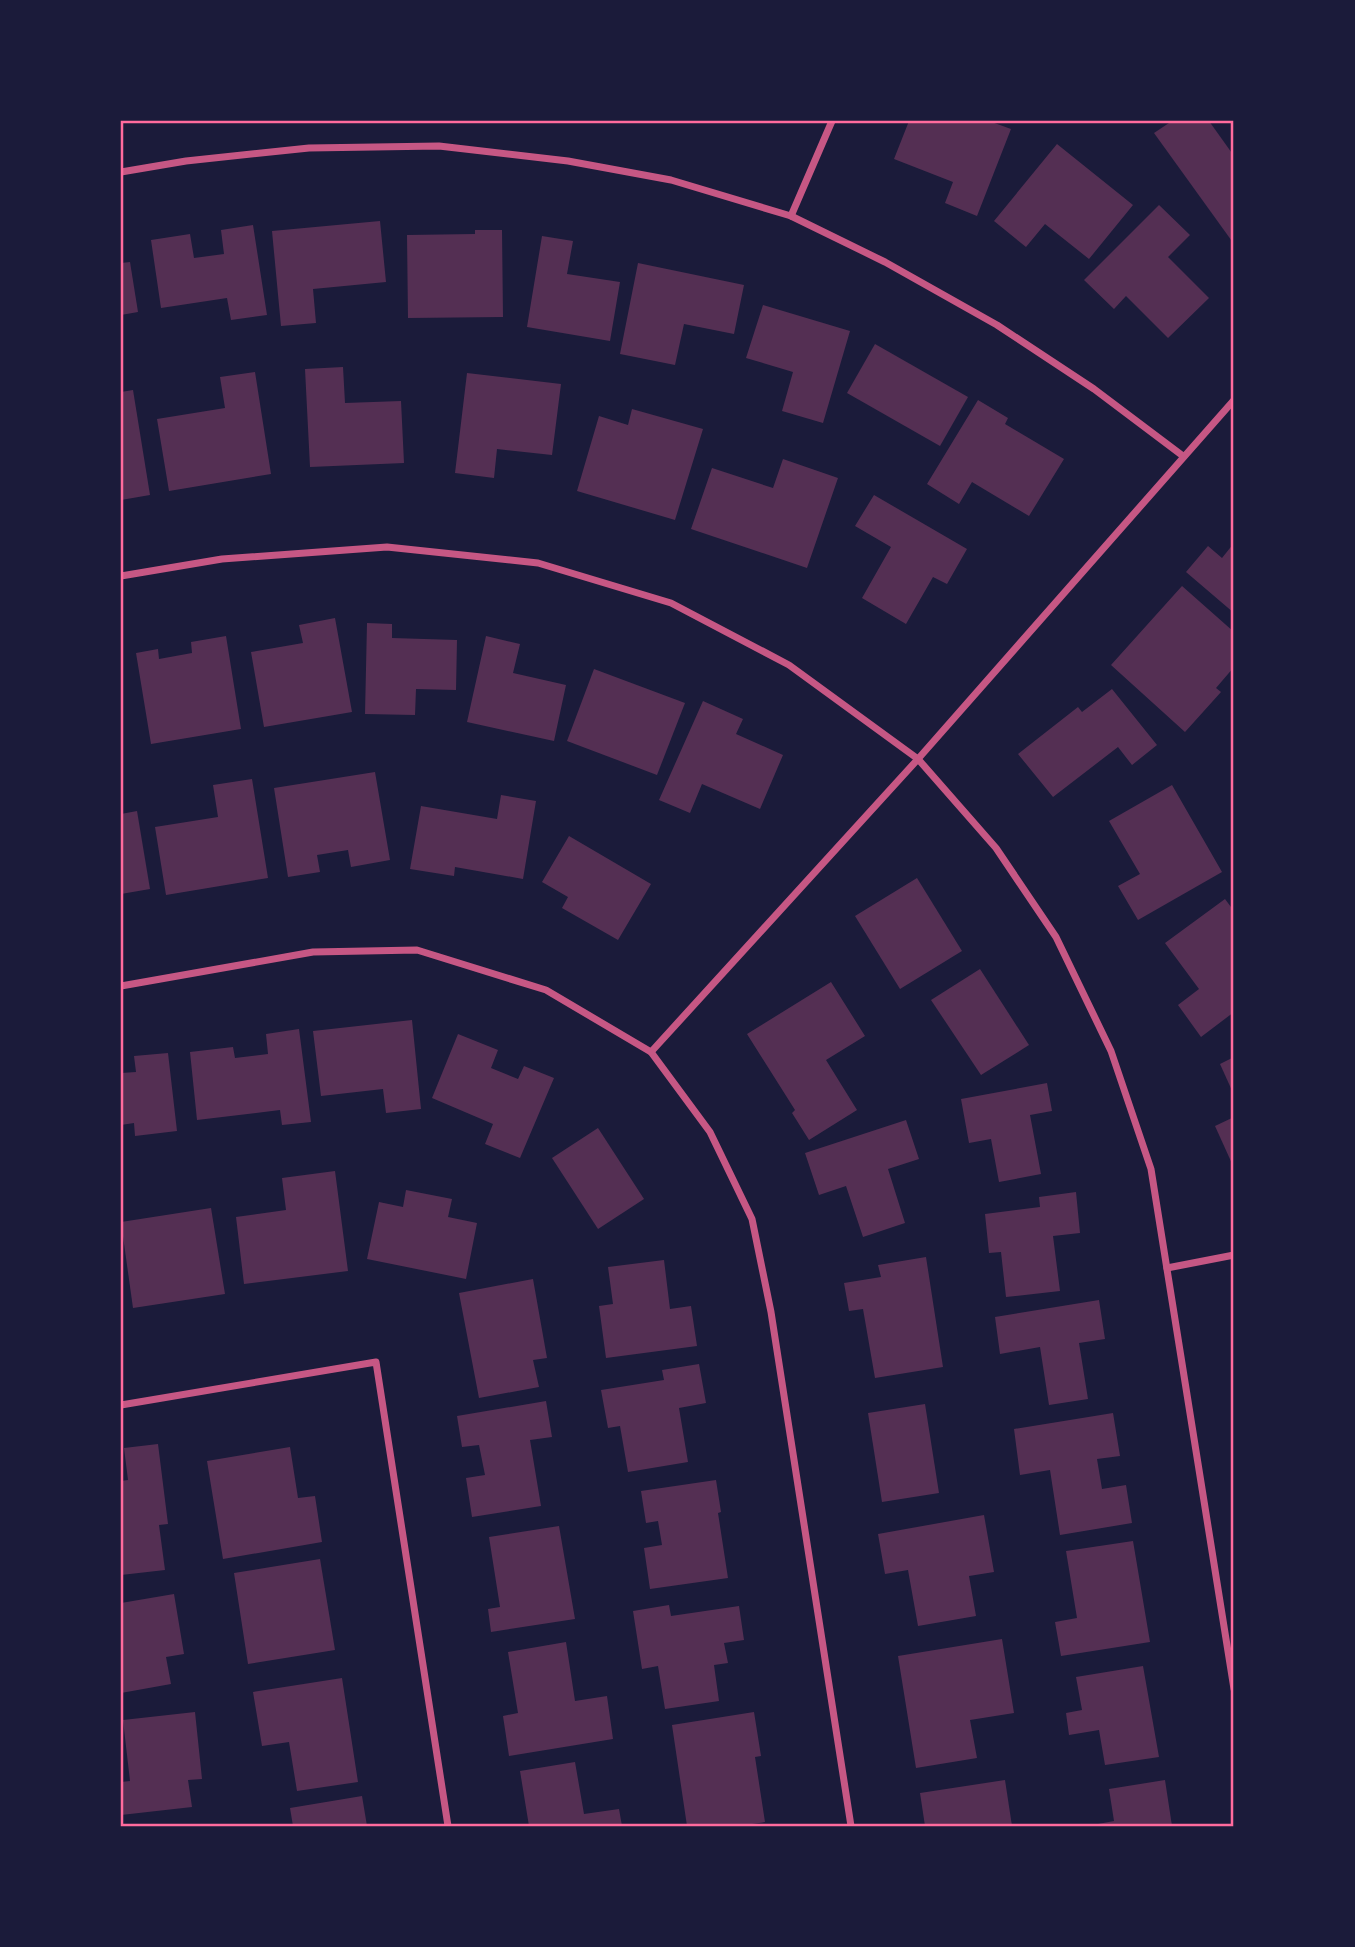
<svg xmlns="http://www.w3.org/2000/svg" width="1355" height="1947" viewBox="0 0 1355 1947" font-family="Montserrat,sans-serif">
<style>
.building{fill:#542f53}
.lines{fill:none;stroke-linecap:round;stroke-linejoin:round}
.minor{stroke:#c65784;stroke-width:7}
.neatline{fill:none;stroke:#ff6b9d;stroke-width:2.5}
</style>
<rect width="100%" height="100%" fill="#1b1b3a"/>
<g class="building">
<polygon points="909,121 989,121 1011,129 977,216 945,203 953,182 894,159"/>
<polygon points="1172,121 1209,121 1234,156 1234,244 1154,133"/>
<polygon points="1057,144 1133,205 1089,259 1045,224 1026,247 994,221"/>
<polygon points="1159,205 1190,235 1168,257 1209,298 1168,338 1126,296 1114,309 1084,280"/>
<polygon points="380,221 386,282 313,289 316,323 281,326 272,231"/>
<polygon points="253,225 267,315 231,320 227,298 161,308 151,240 190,234 194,258 224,254 221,230"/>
<polygon points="475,230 502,230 503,317 408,318 407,235 475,234"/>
<polygon points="542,236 573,241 567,274 620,282 610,341 527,327"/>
<polygon points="130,262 138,312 121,315 121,263"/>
<polygon points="638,263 744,285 734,334 684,324 675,365 620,354"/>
<polygon points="763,305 850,331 823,423 782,411 793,372 746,358"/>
<polygon points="875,344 968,397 940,446 847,393"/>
<polygon points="343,367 345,403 401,401 404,463 310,467 305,369"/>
<polygon points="255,372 271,474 169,491 157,419 225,408 220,377"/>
<polygon points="467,373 561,384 552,455 497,449 494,478 455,473"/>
<polygon points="133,390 150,495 121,500 121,392"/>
<polygon points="978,400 1008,418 1005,424 1064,459 1029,516 972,482 959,504 927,484"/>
<polygon points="632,409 703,429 675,520 577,491 599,416 628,425"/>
<polygon points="783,459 838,478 807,568 691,529 712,468 773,488"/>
<polygon points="874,495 967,549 947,584 933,577 906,624 862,598 891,547 855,526"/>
<polygon points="1234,543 1234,613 1186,572 1208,546 1222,558"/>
<polygon points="1182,586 1234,632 1234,667 1216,688 1221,692 1185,732 1111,665"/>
<polygon points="335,618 352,712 264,727 251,652 303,643 299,625"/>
<polygon points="367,623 392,624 392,638 457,640 456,690 416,689 415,715 365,714"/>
<polygon points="226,636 241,729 151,744 136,653 158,649 159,659 192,653 191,642"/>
<polygon points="486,636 520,644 513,673 566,685 554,741 467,722"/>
<polygon points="594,669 685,703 657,775 567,741"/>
<polygon points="1112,689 1157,745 1132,765 1118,747 1053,797 1018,754 1078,707 1082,712"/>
<polygon points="703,701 743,719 736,734 783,755 760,809 702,784 690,813 659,800"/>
<polygon points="375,772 390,860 351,867 348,850 317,855 320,872 288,877 274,788"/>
<polygon points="252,779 268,878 166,895 155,827 218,817 213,785"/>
<polygon points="1172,785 1222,872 1138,920 1118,886 1140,874 1109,821"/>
<polygon points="501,795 536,801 523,879 455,867 454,876 410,869 421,806 497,819"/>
<polygon points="137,811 150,889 121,894 121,814"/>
<polygon points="569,836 651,884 618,940 562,908 568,897 542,882"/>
<polygon points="917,878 962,951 900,989 855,916"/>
<polygon points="1225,899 1234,911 1234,1012 1201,1037 1178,1005 1199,989 1165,943"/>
<polygon points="980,969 1029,1045 981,1075 931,1000"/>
<polygon points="831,982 865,1036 826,1060 857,1110 809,1140 792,1113 795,1110 747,1034"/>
<polygon points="412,1020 421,1109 386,1113 383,1089 321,1096 313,1031"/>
<polygon points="299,1029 311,1122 282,1125 280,1110 197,1120 190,1052 233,1047 235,1058 268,1054 266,1034"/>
<polygon points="458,1034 498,1050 491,1068 518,1079 524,1066 554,1078 520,1158 485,1144 493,1124 432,1098"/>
<polygon points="168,1053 177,1131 135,1136 134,1123 121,1125 121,1073 136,1072 134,1056"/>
<polygon points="1234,1057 1234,1095 1220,1064"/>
<polygon points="1047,1083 1052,1111 1030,1115 1041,1174 999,1182 991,1139 969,1143 961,1099"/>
<polygon points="1234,1117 1234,1168 1215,1126"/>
<polygon points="906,1120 919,1159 888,1169 905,1223 863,1237 846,1186 819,1195 805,1153"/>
<polygon points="598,1128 644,1199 598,1229 552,1158"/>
<polygon points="335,1171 348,1271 244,1284 236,1217 286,1210 282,1178"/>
<polygon points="406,1190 452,1199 448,1217 477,1223 466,1279 367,1259 379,1202 403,1207"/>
<polygon points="1076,1192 1080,1233 1053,1236 1060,1291 1006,1297 1001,1252 989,1253 985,1214 1040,1207 1039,1197"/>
<polygon points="211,1208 225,1294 133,1308 121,1222"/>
<polygon points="926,1257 943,1367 875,1378 863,1309 849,1311 844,1283 881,1277 878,1265"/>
<polygon points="664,1260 670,1309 691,1306 697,1346 606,1358 599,1306 613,1304 608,1267"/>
<polygon points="533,1279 547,1358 533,1360 539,1387 479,1398 459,1293"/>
<polygon points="1099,1300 1105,1339 1079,1343 1088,1399 1049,1405 1040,1347 1000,1354 995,1317"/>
<polygon points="699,1364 706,1403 679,1408 688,1462 628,1472 620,1426 608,1428 601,1390 664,1380 662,1370"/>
<polygon points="546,1401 552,1437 530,1440 541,1506 472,1517 466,1478 485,1475 479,1445 462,1447 457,1416"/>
<polygon points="925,1404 939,1493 882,1502 868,1413"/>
<polygon points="1113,1413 1120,1456 1097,1459 1102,1489 1126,1485 1132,1523 1060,1535 1050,1470 1020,1475 1014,1429"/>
<polygon points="158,1444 168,1524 159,1525 165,1570 121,1575 121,1481 128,1480 124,1448"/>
<polygon points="290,1447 298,1498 315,1496 322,1542 223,1559 207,1461"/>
<polygon points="716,1480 721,1512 718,1513 728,1578 650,1589 644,1548 662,1545 658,1521 646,1523 641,1491"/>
<polygon points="984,1515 994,1572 969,1576 976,1616 918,1626 908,1570 885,1574 878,1534"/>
<polygon points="559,1526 575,1619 491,1632 488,1609 500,1607 489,1537"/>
<polygon points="1133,1541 1150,1642 1061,1656 1055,1622 1077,1618 1066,1551"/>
<polygon points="320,1559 335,1650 248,1664 234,1573"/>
<polygon points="174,1594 184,1654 166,1657 171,1684 121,1693 121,1603"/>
<polygon points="669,1605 671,1616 739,1606 744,1640 724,1643 728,1663 714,1665 719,1701 665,1709 658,1666 642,1669 633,1611"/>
<polygon points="1002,1639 1014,1713 970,1720 977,1758 916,1768 898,1656"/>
<polygon points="566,1642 575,1701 607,1696 613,1739 509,1756 503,1716 518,1713 508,1652"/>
<polygon points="1143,1666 1159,1757 1105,1765 1099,1730 1069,1735 1066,1713 1082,1710 1076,1677"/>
<polygon points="342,1678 358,1782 297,1791 289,1742 262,1746 253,1692"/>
<polygon points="195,1712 202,1779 188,1780 192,1807 121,1815 121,1782 130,1781 123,1720"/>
<polygon points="754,1712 761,1756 755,1757 765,1822 739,1826 687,1826 672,1725"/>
<polygon points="575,1762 584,1814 619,1809 622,1826 529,1826 520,1771"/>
<polygon points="1005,1780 1012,1826 925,1826 920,1793"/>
<polygon points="1165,1780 1172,1826 1099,1826 1098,1824 1114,1821 1109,1789"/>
<polygon points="362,1796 367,1826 293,1826 290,1808"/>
</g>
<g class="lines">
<g class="minor">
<polyline points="121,172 186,161 309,148 439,146 568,161 671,180 791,216 885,262 997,325 1094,389 1183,456"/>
<polyline points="791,216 832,121"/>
<polyline points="121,576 222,559 387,547 538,563 671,603 789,665 918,759 996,848 1056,937 1111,1051 1151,1169 1234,1689"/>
<polyline points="121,986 313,952 417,950 546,990 651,1052 710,1132 752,1219 771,1312 851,1826"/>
<polyline points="651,1052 918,759 1234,400"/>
<polyline points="1167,1268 1234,1255"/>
<polyline points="121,1405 376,1362 448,1826"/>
</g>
</g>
<rect width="1355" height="1947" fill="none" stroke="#1b1b3a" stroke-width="245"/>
<rect x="122" y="122" width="1110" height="1703" class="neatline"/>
</svg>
